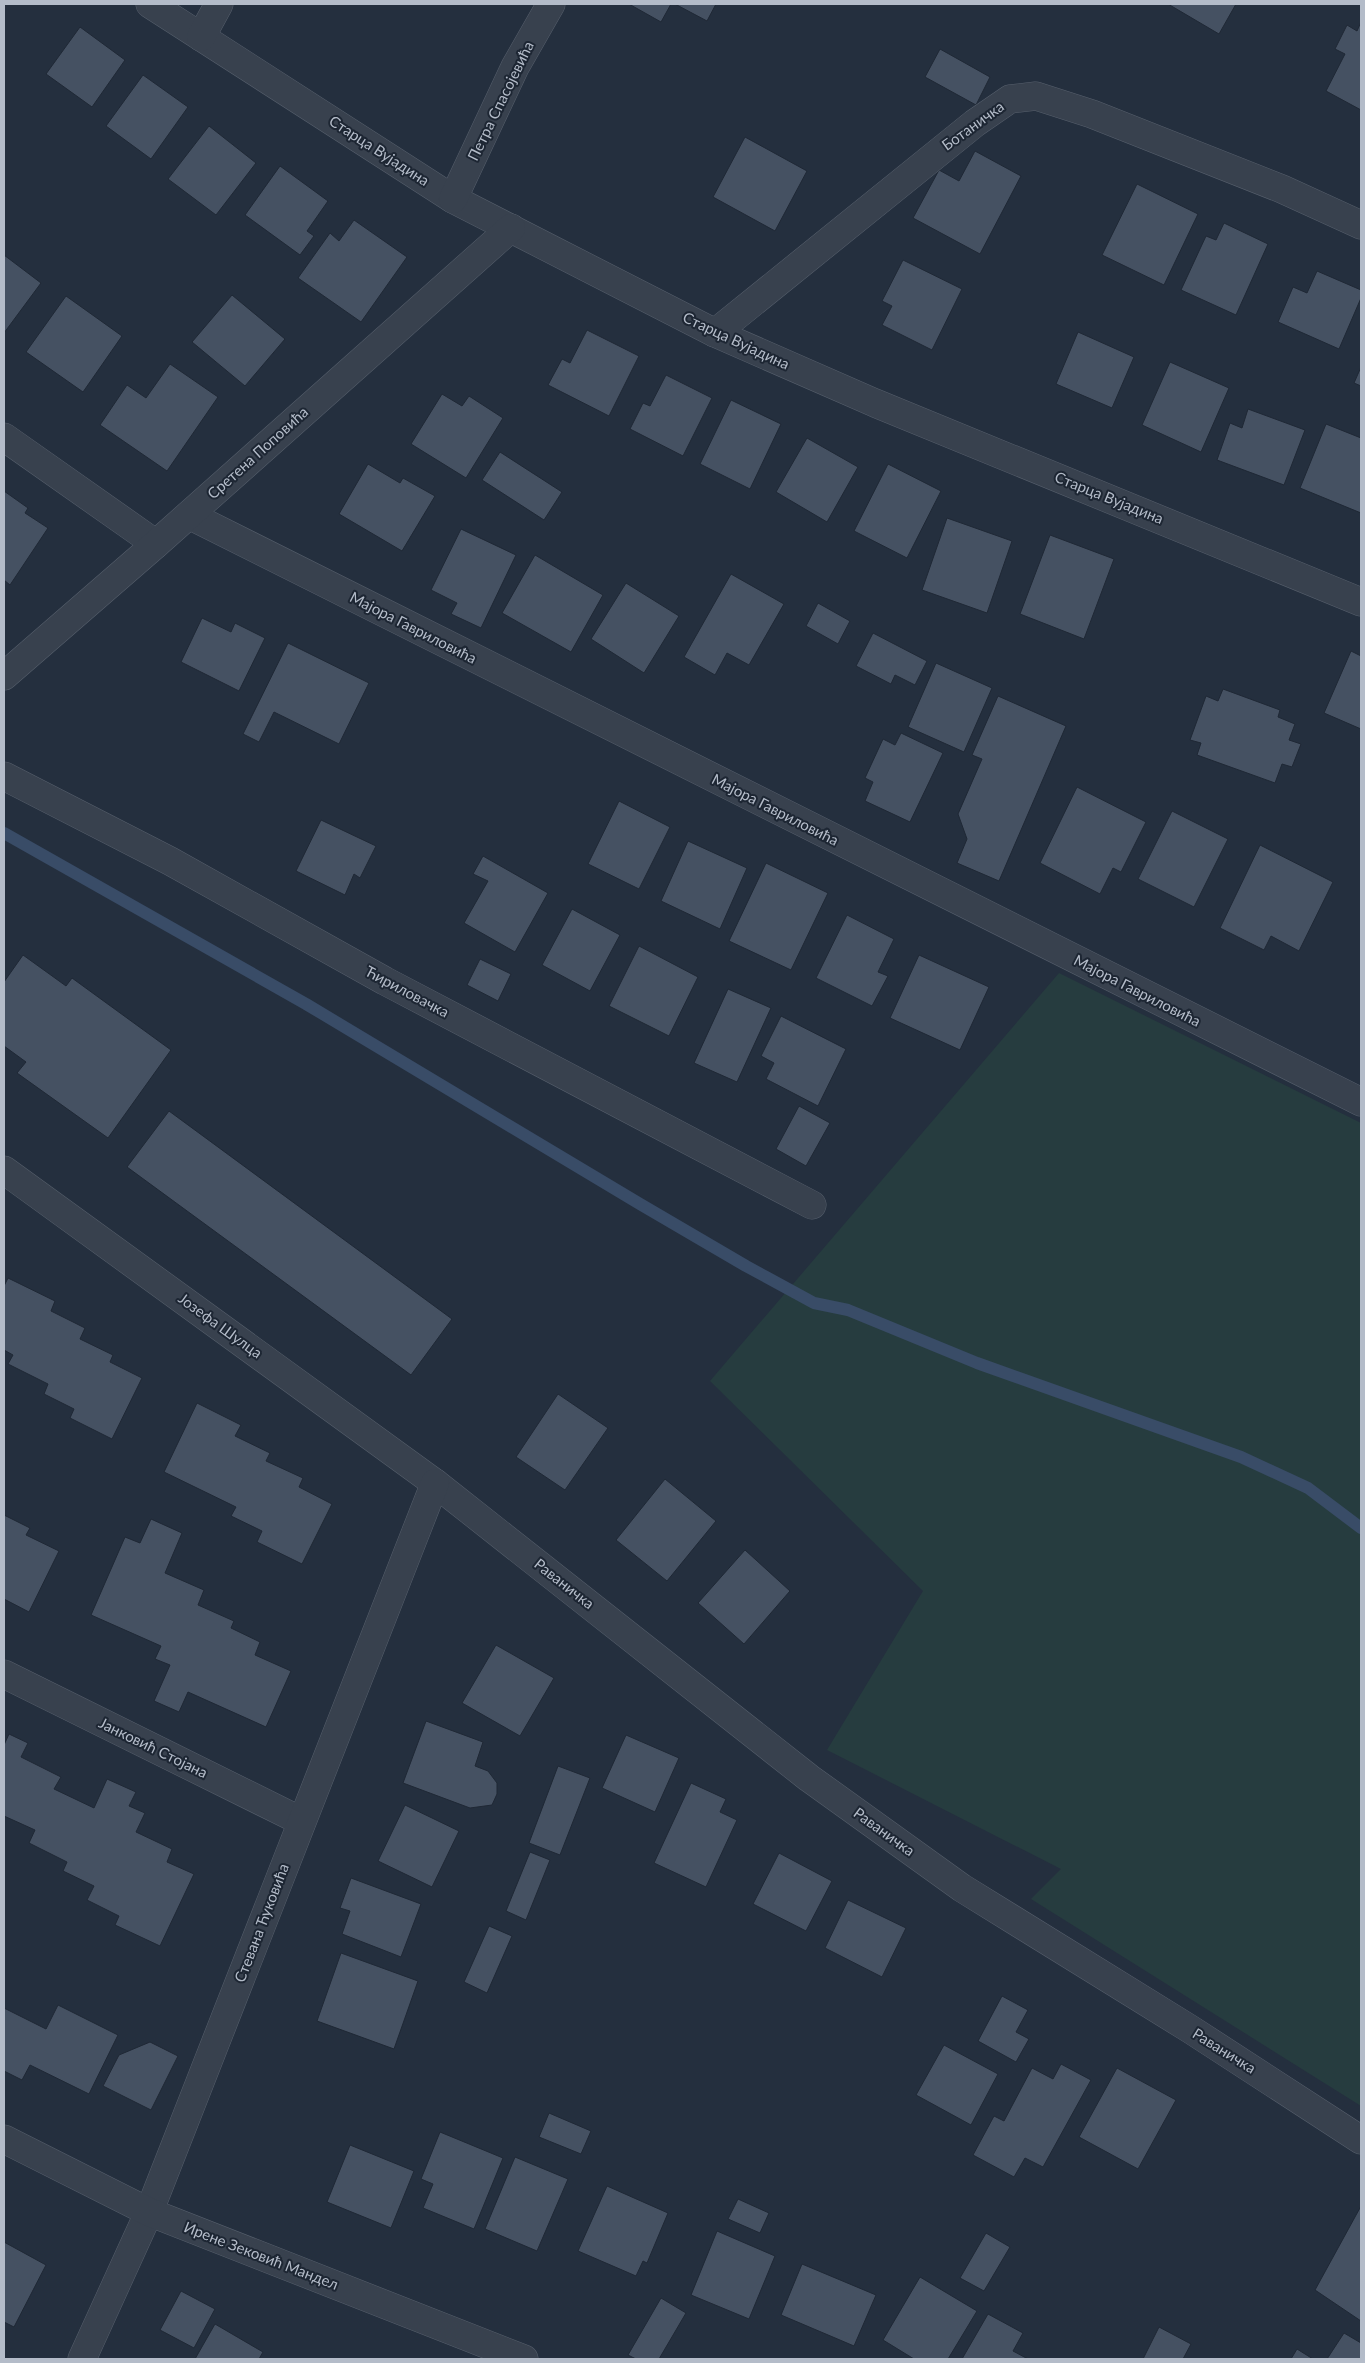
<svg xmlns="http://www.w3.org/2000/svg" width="1365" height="2363" viewBox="0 0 1365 2363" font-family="Lato,sans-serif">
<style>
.green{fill:#263c3f}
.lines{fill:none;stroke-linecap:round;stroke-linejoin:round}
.stream{stroke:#394c67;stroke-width:12}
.building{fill:#455162;stroke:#1f2835}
.minor-casing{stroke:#565f6c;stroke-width:29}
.tertiary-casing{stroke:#565f6c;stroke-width:29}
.minor{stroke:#38414e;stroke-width:28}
.tertiary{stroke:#38414e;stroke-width:28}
.labels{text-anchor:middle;stroke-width:4;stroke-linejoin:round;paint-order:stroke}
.street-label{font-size:15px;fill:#b4bcc9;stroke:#1d2633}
</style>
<rect width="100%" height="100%" fill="#242f3e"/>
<polygon class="green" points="1059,973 1361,1123 1361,2106 1031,1899 1061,1869 827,1750 923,1591 710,1381"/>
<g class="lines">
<polyline class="stream" points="4,833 306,1004 640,1204 746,1266 814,1303 848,1310 977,1363 1241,1457 1308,1488 1361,1528"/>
</g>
<g class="building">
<polygon points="629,4 671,4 661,22"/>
<polygon points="675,4 716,4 707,21"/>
<polygon points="1168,4 1236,4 1219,34"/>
<polygon points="1361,22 1361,110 1326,91 1345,54 1335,49 1347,25 1357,31"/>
<polygon points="80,27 125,60 92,107 46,74"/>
<polygon points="940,49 990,77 976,105 925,77"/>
<polygon points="143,75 188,107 151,159 106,126"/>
<polygon points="209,126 256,163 216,215 168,179"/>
<polygon points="745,137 807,171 775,231 713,197"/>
<polygon points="975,151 1021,176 980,254 913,218 939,170 959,181"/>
<polygon points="280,166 328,201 307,231 314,236 300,255 245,215"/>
<polygon points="1137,184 1198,214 1164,285 1102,255"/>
<polygon points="354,220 407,257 361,322 298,278 330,233 339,241"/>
<polygon points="1224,223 1268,244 1236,315 1181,290 1206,236 1216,240"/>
<polygon points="4,255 41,283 4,333"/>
<polygon points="903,260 962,289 932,350 882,325 892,306 882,301"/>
<polygon points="1317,271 1361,290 1361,298 1339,349 1278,322 1293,287 1307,293"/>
<polygon points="232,295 285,339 245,386 192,342"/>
<polygon points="66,296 122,336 83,392 26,352"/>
<polygon points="587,330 639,356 609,416 548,385 562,359 570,363"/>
<polygon points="1078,332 1134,357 1112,408 1056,384"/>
<polygon points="1170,362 1229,388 1201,452 1142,425"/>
<polygon points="170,364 218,397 167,471 100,425 127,385 146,398"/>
<polygon points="1361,367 1361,386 1354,383"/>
<polygon points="666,375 712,398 683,456 630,429 643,403 650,406"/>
<polygon points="442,394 462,406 469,396 503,418 466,478 411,444"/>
<polygon points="731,400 781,424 750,489 700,464"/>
<polygon points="1248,409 1305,430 1284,485 1217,460 1230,423 1242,428"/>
<polygon points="1326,424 1361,438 1361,513 1300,488"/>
<polygon points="807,438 858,467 827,522 776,492"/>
<polygon points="500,452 562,492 544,520 482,480"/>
<polygon points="368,464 400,483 403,478 435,496 402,551 339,514"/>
<polygon points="888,464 941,491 907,558 854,531"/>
<polygon points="4,491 28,508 25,513 48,528 10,585 4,580"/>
<polygon points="947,518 1012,541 987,613 922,590"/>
<polygon points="461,529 516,555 481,628 451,614 457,603 431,590"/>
<polygon points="1050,535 1114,559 1084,639 1020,614"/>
<polygon points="535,555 603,595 571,652 502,613"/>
<polygon points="731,574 784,604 749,665 727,653 715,675 684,657"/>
<polygon points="626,583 679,616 644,673 591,639"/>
<polygon points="818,603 850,621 838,644 806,626"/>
<polygon points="202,618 231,632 235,623 265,638 239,691 181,662"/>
<polygon points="873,633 927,661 915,685 895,675 891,684 856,666"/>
<polygon points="288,643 369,683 339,744 274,712 259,742 243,734"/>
<polygon points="1351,651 1361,656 1361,729 1324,713"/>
<polygon points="936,663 992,688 964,752 908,727"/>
<polygon points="1223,689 1280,710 1278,717 1295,724 1289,740 1301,744 1292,767 1282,764 1275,783 1197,755 1201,743 1190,740 1206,696 1218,701"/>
<polygon points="998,696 1066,726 999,881 957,863 967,839 958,814 982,759 972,755"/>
<polygon points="901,733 943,753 910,822 865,801 873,782 865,778 883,739 895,745"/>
<polygon points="1077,787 1146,822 1121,872 1113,868 1100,894 1040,863"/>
<polygon points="619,801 670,827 639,889 588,864"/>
<polygon points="1172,811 1228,839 1194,907 1138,879"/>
<polygon points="321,820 376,846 360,878 354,874 345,895 296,871"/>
<polygon points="688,841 747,868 720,929 661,901"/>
<polygon points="1260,845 1333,882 1299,951 1271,936 1264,950 1220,928"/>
<polygon points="483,856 548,893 515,952 464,923 488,881 473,874"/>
<polygon points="766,863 828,893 791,970 729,941"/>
<polygon points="572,909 620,935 590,991 542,965"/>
<polygon points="847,915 894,939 878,972 888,976 872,1006 816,978"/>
<polygon points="639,946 698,977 669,1036 609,1006"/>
<polygon points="23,955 66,986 72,978 171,1050 108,1138 17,1073 26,1062 4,1046 4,982"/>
<polygon points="919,955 989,987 960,1050 890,1018"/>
<polygon points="480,959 511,974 498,1001 467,985"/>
<polygon points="728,989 771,1008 737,1082 694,1063"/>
<polygon points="781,1016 846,1049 818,1106 766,1079 774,1063 761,1056"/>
<polygon points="799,1106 830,1123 806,1166 776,1149"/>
<polygon points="169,1111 452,1319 411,1375 127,1167"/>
<polygon points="8,1278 55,1301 51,1311 85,1328 80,1339 113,1355 110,1362 142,1378 112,1439 70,1418 74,1409 44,1394 48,1384 8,1364 13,1355 4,1350 4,1286"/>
<polygon points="558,1394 608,1428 565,1490 516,1457"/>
<polygon points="197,1403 241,1425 235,1436 270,1453 266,1461 303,1478 299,1487 332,1504 302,1564 257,1542 262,1531 231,1516 236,1507 164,1472"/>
<polygon points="665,1479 716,1521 667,1581 616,1540"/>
<polygon points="4,1515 30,1528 26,1535 59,1551 29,1612 4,1599"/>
<polygon points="151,1519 182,1533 165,1573 204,1590 198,1605 234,1621 231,1628 260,1642 255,1655 291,1671 266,1727 188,1692 179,1712 154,1701 170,1665 155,1659 161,1646 91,1615 125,1537 140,1543"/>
<polygon points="745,1550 790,1591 744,1644 698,1603"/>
<polygon points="496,1645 554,1678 520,1736 462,1703"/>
<polygon points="426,1721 483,1742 475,1766 488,1771 497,1783 497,1794 492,1805 470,1808 403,1783"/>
<polygon points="9,1734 28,1743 21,1757 61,1777 54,1789 94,1808 107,1779 136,1792 129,1806 145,1813 136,1832 172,1849 167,1862 194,1874 160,1946 115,1925 119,1916 87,1900 94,1886 63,1871 67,1862 29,1843 35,1830 4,1816 4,1745"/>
<polygon points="626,1735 679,1758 655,1812 602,1788"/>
<polygon points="558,1766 590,1778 560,1855 529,1843"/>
<polygon points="691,1783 726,1799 720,1812 737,1820 706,1887 654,1863"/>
<polygon points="405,1805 459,1831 432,1887 378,1861"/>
<polygon points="530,1852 550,1860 526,1920 506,1911"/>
<polygon points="779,1853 832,1881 806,1931 753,1904"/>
<polygon points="351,1878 421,1904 401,1957 342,1934 350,1911 340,1908"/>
<polygon points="848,1900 906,1928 882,1977 825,1948"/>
<polygon points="489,1926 512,1936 487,1993 464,1982"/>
<polygon points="341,1953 418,1981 394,2049 317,2021"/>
<polygon points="1002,1996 1028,2010 1016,2032 1029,2039 1016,2062 978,2041"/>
<polygon points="58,2005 118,2035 89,2094 30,2065 22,2080 4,2071 4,2008 46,2029"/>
<polygon points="150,2042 178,2056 151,2110 103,2086 119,2055"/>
<polygon points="944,2045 998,2074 971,2125 916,2095"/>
<polygon points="1061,2064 1091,2080 1043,2167 1025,2158 1014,2177 973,2155 994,2116 1004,2121 1032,2068 1053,2079"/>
<polygon points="1117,2068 1176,2100 1138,2169 1079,2137"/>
<polygon points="549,2113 591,2131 581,2154 539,2137"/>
<polygon points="440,2132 503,2158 474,2229 423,2208 433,2184 421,2179"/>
<polygon points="350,2145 414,2171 391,2228 327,2202"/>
<polygon points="515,2157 568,2179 537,2251 485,2229"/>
<polygon points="607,2186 668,2213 647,2263 643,2261 636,2276 578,2251"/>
<polygon points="738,2199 769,2213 760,2233 728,2219"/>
<polygon points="1361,2206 1361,2321 1315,2290"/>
<polygon points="717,2231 775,2256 749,2319 691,2295"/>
<polygon points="986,2233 1010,2247 984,2291 960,2278"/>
<polygon points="4,2242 46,2265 14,2327 4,2322"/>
<polygon points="802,2264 876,2295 854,2346 781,2315"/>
<polygon points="920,2277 977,2311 948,2359 914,2359 883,2340"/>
<polygon points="181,2291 215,2309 194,2348 160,2330"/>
<polygon points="661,2298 686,2313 659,2359 636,2359 628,2355"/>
<polygon points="988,2314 1023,2333 1013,2351 1028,2359 962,2359"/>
<polygon points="215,2324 263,2352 259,2359 195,2359"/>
<polygon points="1159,2327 1191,2344 1183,2359 1143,2359"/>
<polygon points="1344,2333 1361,2343 1361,2359 1327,2359"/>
<polygon points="1297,2349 1313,2359 1291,2359"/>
</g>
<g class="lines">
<g class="minor-casing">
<g id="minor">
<polyline points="150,4 453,199 715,333 875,403 1361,602"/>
<polyline points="201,37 219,4"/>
<polyline points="453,199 515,67 551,4"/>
<polyline points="715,333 975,123 1010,99 1036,96 1092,114 1282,189 1361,225"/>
<polyline points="4,437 156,544"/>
<polyline points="189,515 1361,1102"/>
<polyline points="4,676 156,544 511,228"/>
<polyline points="4,776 170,861 385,981 812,1205"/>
<polyline points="4,1170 435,1483 809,1778 962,1888 1190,2029 1361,2140"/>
<polyline points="4,1674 301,1821"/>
<polyline points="82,2359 149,2212 435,1483"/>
</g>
</g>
<g class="tertiary-casing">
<polyline id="tertiary" points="4,2139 149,2212 524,2359"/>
</g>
<use href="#minor" class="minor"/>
<use href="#tertiary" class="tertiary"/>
</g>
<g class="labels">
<g class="street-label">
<text transform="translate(501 101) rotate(-64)" y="5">Петра Спасојевића</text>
<text transform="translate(973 126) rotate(-36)" y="5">Ботаничка</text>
<text transform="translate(379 151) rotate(33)" y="5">Старца Вујадина</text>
<text transform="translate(736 341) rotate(25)" y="5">Старца Вујадина</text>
<text transform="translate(258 453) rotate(-42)" y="5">Сретена Поповића</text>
<text transform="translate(1109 498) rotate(22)" y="5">Старца Вујадина</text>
<text transform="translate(413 628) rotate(27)" y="5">Мајора Гавриловића</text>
<text transform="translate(775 810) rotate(27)" y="5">Мајора Гавриловића</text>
<text transform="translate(1137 991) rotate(27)" y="5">Мајора Гавриловића</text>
<text transform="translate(407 992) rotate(28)" y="5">Ћириловачка</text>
<text transform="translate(220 1326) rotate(36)" y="5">Јозефа Шулца</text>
<text transform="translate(564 1584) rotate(38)" y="5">Раваничка</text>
<text transform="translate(153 1748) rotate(26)" y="5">Јанковић Стојана</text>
<text transform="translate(884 1832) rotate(36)" y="5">Раваничка</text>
<text transform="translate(262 1923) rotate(-69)" y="5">Стевана Ћуковића</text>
<text transform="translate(1224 2051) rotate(32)" y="5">Раваничка</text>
<text transform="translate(261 2256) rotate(21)" y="5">Ирене Зековић Мандел</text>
</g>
</g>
<rect width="1365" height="2363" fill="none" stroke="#b4bcc9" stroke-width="10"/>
</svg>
